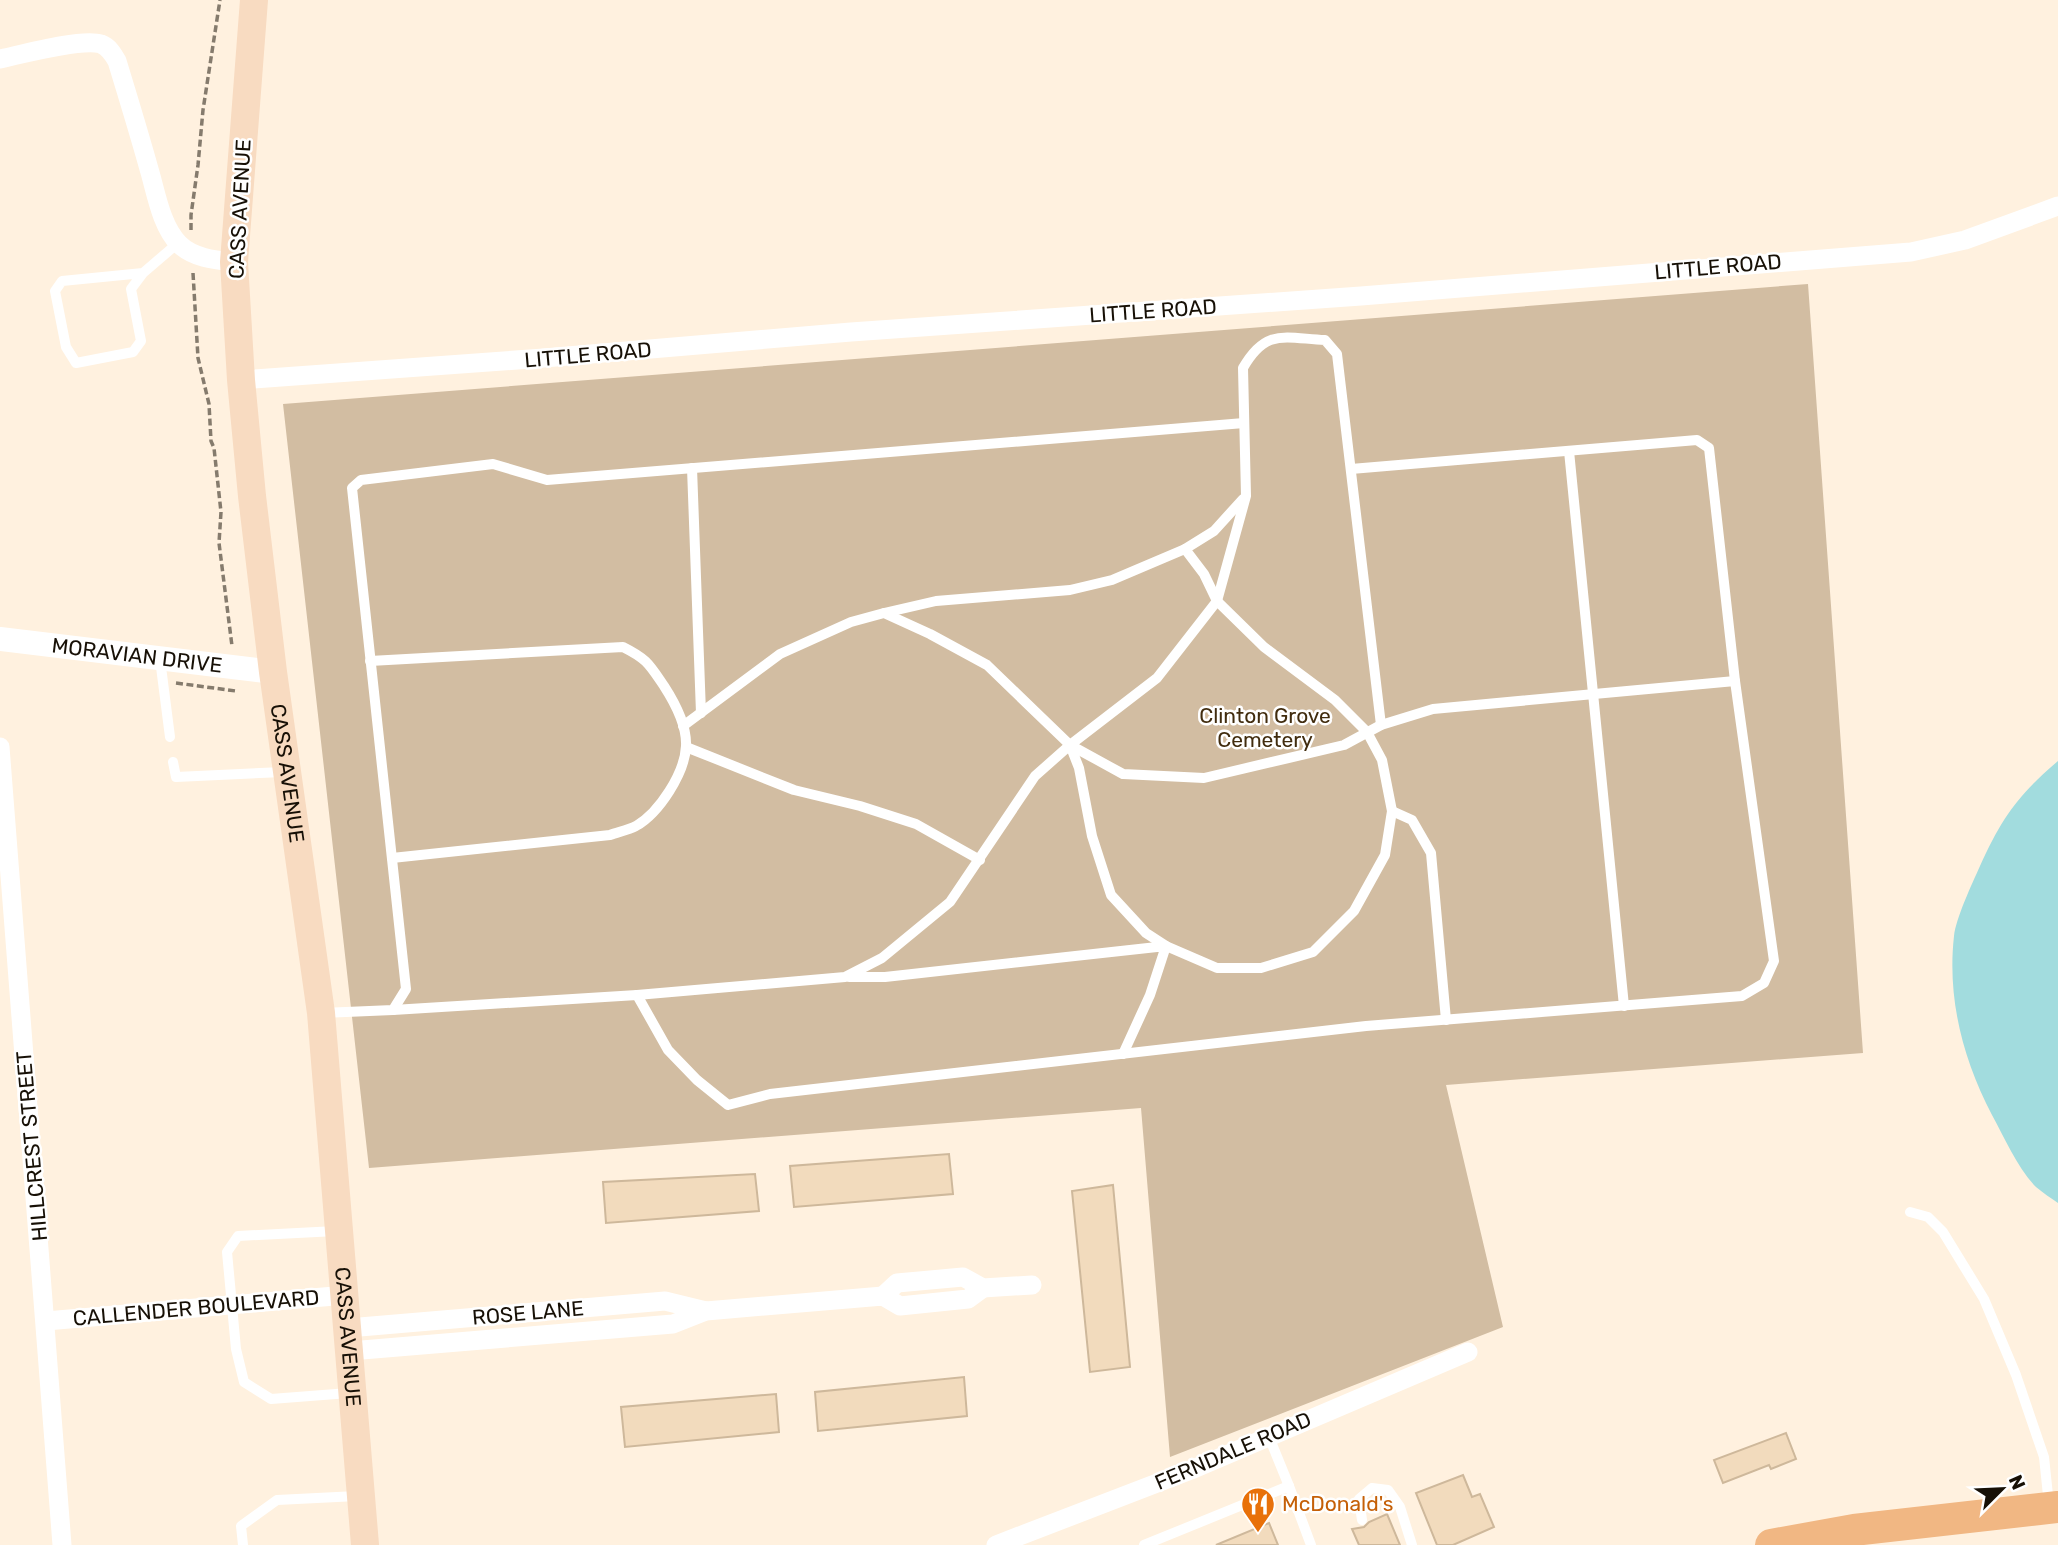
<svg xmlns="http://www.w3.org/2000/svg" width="2058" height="1545" viewBox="0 0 2058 1545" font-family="Rubik,sans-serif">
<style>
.green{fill:#d2bda2}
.water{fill:#a2dcde}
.building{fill:#f2dbbd;stroke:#ceb89b;stroke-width:2}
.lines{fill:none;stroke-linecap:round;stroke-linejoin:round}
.path{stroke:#857b6d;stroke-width:3.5;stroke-dasharray:7 3.5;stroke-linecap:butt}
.service{stroke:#fff;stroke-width:10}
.minor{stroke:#fff;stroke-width:19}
.tertiary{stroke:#fff;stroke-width:24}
.secondary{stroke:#f8dbc1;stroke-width:28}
.primary{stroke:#f1b783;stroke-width:32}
.labels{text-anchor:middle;stroke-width:5;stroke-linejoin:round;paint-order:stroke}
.street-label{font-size:21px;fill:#171006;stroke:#fff}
.park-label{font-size:21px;fill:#412c0e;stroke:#fff}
.food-label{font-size:21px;fill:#c56008;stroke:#fff;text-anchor:start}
</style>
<rect width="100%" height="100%" fill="#fff1df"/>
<polygon class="green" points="1808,284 1863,1053 1446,1085 1503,1327 1170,1457 1141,1108 369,1168 283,404"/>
<path class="water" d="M 2058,761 L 2058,1203 C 2051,1198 2043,1193 2036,1187 C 2018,1169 2004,1137 1992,1115 C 1963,1059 1947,999 1954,936 C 1956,918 1972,884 1980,866 C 2002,818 2017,796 2058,761 Z"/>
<g class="building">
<polygon points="949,1154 953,1194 794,1207 790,1166"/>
<polygon points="755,1174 759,1211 606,1223 603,1182"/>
<polygon points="1113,1185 1130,1367 1090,1372 1072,1191"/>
<polygon points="964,1377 967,1416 818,1431 815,1392"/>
<polygon points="776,1394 779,1432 625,1447 621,1407"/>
<polygon points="1786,1433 1796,1459 1771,1469 1769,1465 1723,1483 1714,1460"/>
<polygon points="1463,1475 1472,1497 1480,1494 1494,1527 1453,1545 1437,1545 1416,1493"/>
<polygon points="1387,1514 1400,1545 1359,1545 1352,1529 1364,1527 1369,1522"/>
<polygon points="1269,1523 1278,1545 1216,1545"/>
</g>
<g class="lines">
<g class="path">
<polyline points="191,230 191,215 198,165 203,110 220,0"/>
<polyline points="193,273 198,358 209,404 211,441 214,448 221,512 219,543 232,646"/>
<polyline points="176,683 236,691 236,689"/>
</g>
<g class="service">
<polyline points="143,273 62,281 55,291 66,347 76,363 133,352 141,341 131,289 143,273 178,243"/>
<polyline points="1569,451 1624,1006"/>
<polyline points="692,468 701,713"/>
<polyline points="1351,469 1697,440 1709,448 1735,681"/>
<polyline points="884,613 936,601 1070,590 1112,580 1185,549 1214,531 1243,499"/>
<polyline points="160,659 170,737"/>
<path d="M 370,661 L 623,647 C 647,659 649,664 664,686 C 675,703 687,726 686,746 C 685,773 659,813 636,826 C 628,830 618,832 610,835 L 392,858"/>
<polyline points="1070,745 1079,768 1092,836 1111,895 1146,933 1166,946 1217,968 1261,968 1313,952 1354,911 1385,855 1392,811 1382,760 1367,732 1335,700 1264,647 1217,601 1204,574 1185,549"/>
<polyline points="686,747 794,790 860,806 916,824 980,860"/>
<polyline points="173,762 176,777 283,772"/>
<polyline points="1392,811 1412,820 1431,853 1446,1020"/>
<polyline points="849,977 885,977 1166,946 1150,995 1123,1054"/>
<path d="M 637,995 L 845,977 L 882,958 L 950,902 L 1035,776 L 1070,745 L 1157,678 L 1217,601 L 1246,496 L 1243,368 C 1266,328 1284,338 1325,340 L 1337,354 L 1381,725"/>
<polyline points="393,1010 637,995 668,1050 697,1080 728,1105 770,1094 1366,1026 1742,996 1764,983 1774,961 1735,681 1433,709 1381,725 1344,745 1204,778 1123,774 1070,745 987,665 930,634 884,613 851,622 780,654 683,726"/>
<polyline points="322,1013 393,1010 406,989 352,488 361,480 493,464 547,480 1244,423"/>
<polyline points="1910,1212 1928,1217 1943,1232 1984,1299 2016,1375 2044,1457 2049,1505"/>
<polyline points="336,1231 238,1236 227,1252 236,1349 244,1382 271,1399 349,1393"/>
<polyline points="1269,1437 1289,1486"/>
<polyline points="1362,1520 1359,1499 1372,1488 1388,1490 1400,1507 1412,1545"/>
<polyline points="243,1545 241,1526 277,1500 357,1496"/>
<polyline points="1144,1545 1289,1486 1311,1545"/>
</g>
<g class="minor">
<path d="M 0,59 C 23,54 81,38 101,44 C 109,47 113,54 117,61 C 128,97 139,133 149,169 C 156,192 161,226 179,244 C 193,258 215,260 234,262"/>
<polyline points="241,380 544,358 851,332 1361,296 1911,252 1965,240 2058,206"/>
<polyline points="0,747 62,1545"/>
<polyline points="883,1296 897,1283 963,1277 983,1288 1032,1285"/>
<polyline points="46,1321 346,1295"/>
<polyline points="348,1328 665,1301 706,1311"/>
<polyline points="350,1351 673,1324 706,1311 883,1296 900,1306 968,1299 983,1288"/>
<polyline points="996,1545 1191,1470 1468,1352"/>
</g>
<path class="tertiary" id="s1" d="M 0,639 L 273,672"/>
<path class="secondary" id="s2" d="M 254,0 L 234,262 L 241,380 L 252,496 L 273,672 L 321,1013 L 365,1545"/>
<polyline class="primary" points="1771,1545 1854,1530 2058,1507"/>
</g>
<defs>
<g id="restaurant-pin" transform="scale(1.75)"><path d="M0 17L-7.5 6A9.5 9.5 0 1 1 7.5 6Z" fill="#e8710a" stroke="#fff"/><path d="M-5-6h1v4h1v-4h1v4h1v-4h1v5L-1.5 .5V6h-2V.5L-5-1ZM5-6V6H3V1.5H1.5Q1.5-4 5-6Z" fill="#fff"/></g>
</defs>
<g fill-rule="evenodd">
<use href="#restaurant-pin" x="1258" y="1504"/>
</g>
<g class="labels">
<g class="street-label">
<text transform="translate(240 209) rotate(-87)" y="7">CASS AVENUE</text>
<text transform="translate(1718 267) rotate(-5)" y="7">LITTLE ROAD</text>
<text transform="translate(1153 311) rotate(-4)" y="7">LITTLE ROAD</text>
<text transform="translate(588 355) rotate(-5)" y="7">LITTLE ROAD</text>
<text dy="7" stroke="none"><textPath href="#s1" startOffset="138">MORAVIAN DRIVE</textPath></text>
<text dy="7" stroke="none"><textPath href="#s2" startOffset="777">CASS AVENUE</textPath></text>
<text transform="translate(32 1146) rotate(-95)" y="7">HILLCREST STREET</text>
<text transform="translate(196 1308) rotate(-5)" y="7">CALLENDER BOULEVARD</text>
<text transform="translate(528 1313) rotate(-5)" y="7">ROSE LANE</text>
<text dy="7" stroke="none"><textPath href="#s2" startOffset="1344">CASS AVENUE</textPath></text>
<text transform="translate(1233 1451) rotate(-23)" y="7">FERNDALE ROAD</text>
</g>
<g class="park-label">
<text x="1265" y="723">Clinton Grove<tspan x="1265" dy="24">Cemetery</tspan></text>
</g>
<g class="food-label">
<text x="1282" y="1511">McDonald's</text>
</g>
</g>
<g transform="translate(2002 1489) rotate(66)" stroke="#ffffff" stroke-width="5" paint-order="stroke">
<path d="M0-5L12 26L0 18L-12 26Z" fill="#171006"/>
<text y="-10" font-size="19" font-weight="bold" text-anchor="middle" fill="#171006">N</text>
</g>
</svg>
